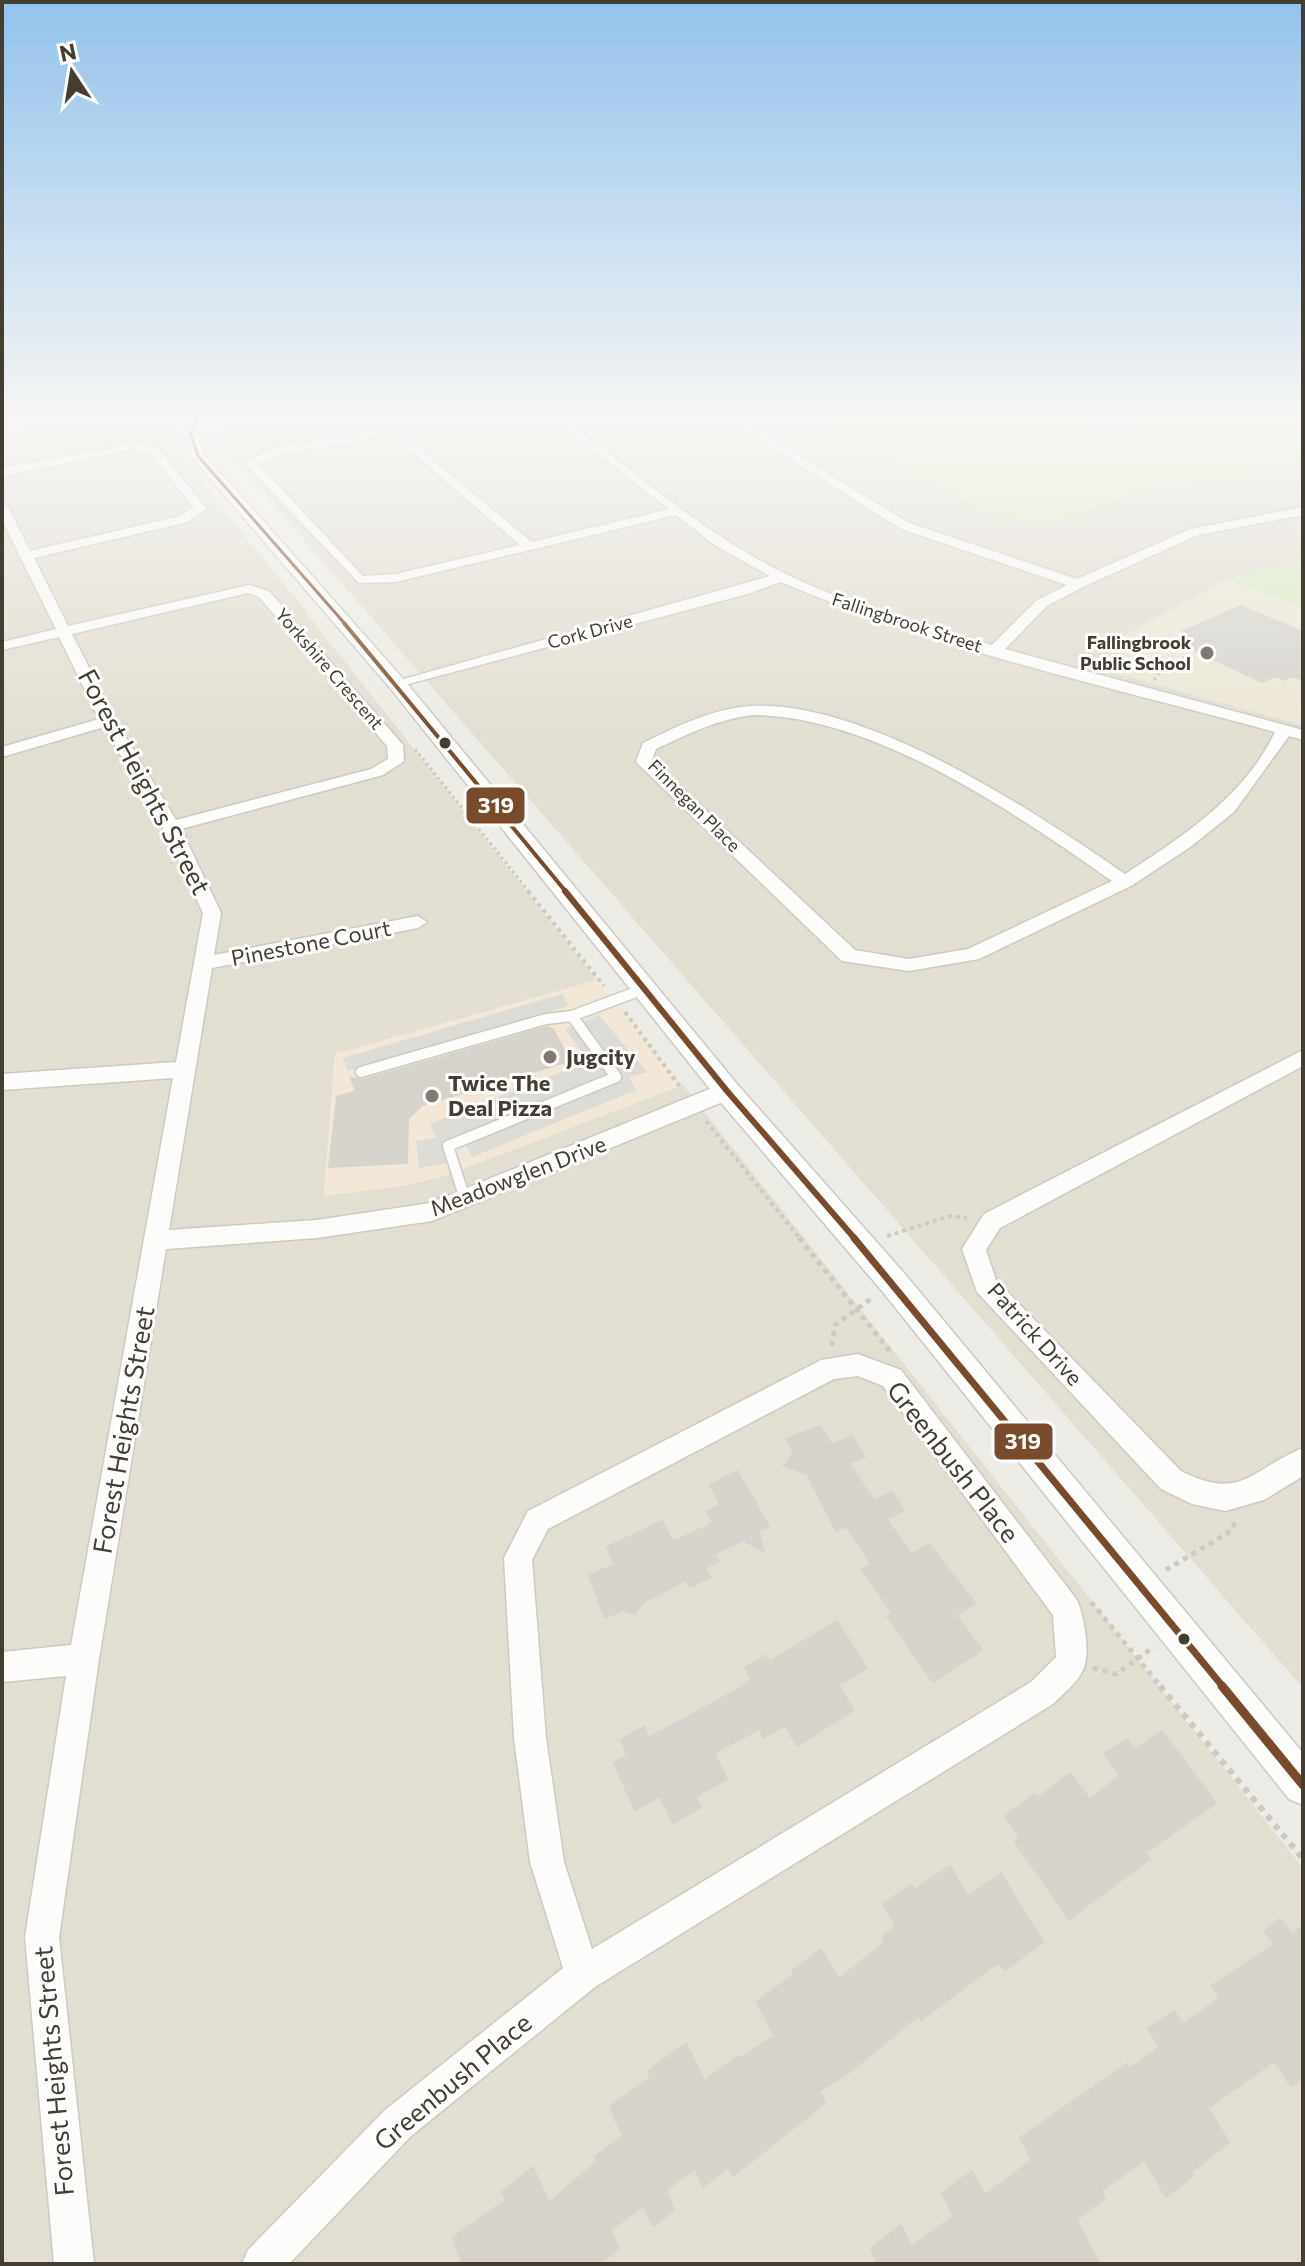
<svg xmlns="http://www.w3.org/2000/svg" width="1305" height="2266" viewBox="0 0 1305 2266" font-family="Commissioner,sans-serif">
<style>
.residential{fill:#e3ded2}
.commercial{fill:#f3e8d7}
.education{fill:#ede8d7}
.green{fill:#daebc3}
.parking{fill:#dddbd6}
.building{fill:#d6d3cd;stroke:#d6d3cc;stroke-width:2}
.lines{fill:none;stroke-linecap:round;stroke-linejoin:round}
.service-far1-casing{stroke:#cccac3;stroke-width:8}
.service-casing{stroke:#cccac3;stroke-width:13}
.minor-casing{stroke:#cccac3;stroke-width:3}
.tertiary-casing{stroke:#cccac3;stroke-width:3}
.secondary-casing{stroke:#cec9bc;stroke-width:3}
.path-far4{stroke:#cdcac5;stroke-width:2;stroke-dasharray:2 2;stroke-linecap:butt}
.path-far3{stroke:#cdcac5;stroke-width:3;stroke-dasharray:3 3;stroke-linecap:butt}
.path-far2{stroke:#cdcac5;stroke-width:4;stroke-dasharray:4 4;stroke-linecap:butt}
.path-far1{stroke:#cdcac5;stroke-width:5;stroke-dasharray:5 5;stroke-linecap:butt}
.path{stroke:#cdcac5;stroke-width:6;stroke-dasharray:6 6;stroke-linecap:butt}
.service-far1{stroke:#fcfcfb;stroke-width:6}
.service{stroke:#fcfcfb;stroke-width:10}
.minor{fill:#fcfcfb;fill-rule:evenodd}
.tertiary{fill:#fcfcfb;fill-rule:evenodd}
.secondary{fill:#f6f3ec;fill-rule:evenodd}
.bus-1-far4-casing{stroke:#fff;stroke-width:6}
.bus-1-far3-casing{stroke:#fff;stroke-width:8}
.bus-1-far2-casing{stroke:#fff;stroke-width:12}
.bus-1-far1-casing{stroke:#fff;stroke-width:13}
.bus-1-casing{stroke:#fff;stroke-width:15}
.bus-1-far4{stroke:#7a4b2a;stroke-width:3}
.bus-1-far3{stroke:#7a4b2a;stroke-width:4}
.bus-1-far2{stroke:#7a4b2a;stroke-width:6}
.bus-1-far1{stroke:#7a4b2a;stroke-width:7}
.bus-1{stroke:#7a4b2a;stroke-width:9}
.poi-dot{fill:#807a71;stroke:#fff;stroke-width:3}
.bus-dot{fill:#443d32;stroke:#fff;stroke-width:3}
.labels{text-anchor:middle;stroke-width:6;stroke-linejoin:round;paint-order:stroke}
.far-street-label{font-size:18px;fill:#443d32;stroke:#fff}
.far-poi-label{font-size:18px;font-weight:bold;fill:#443d32;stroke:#fff;text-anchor:end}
.street-label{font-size:22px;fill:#443d32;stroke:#fff}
.poi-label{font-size:22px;font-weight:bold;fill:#443d32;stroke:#fff;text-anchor:start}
.near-street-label{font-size:26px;fill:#443d32;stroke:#fff}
.line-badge{stroke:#fff;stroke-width:3}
.badge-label{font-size:22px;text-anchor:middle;font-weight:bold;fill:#fff}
</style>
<rect width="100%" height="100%" fill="#eeece6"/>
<g class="residential">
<polygon points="131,417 151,417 597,980 335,1054 324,1195 409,1185 447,1175 683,1085 1303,1868 1303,2264 2,2264 2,440"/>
<polygon points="291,417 823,417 978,509 1039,528 1137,492 1303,463 1303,561 1227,580 1101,669 1303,725 1303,1688 210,432"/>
</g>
<polygon class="commercial" points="597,980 683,1085 447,1175 409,1185 324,1196 335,1054"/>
<polygon class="education" points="1227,580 1303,607 1303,725 1101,669 1121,637"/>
<g class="green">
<polygon points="823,417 1303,417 1303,463 1137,492 1039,528 978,509"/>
<polygon points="1303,561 1303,607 1227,580"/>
</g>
<g class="parking">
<polygon points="562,994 569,1006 348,1071 343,1058"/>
<polygon points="599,1015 647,1072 629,1077 636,1090 472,1157 465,1144 448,1146 450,1163 419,1168 416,1141 436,1138 430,1124 589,1061 565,1029"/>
</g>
<g class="building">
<polygon points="1064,417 1145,417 1146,424 1101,435"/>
<polygon points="1241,606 1303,632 1303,680 1293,676 1284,680 1275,676 1262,682 1174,641 1189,634 1183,631"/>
<polygon points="547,1027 553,1029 570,1061 422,1105 408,1119 407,1163 329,1167 337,1097 356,1091 351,1078 363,1080"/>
<polygon points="820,1426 832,1445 852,1436 865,1457 849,1463 874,1501 892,1492 904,1510 886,1519 912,1554 929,1544 975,1603 956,1615 982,1650 933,1682 887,1616 892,1613 862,1569 871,1564 859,1545 846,1526 836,1531 807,1474 784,1466 794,1453 786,1439"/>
<polygon points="737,1471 769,1526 759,1531 763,1551 743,1540 714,1554 718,1561 705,1568 711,1577 690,1587 686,1580 644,1602 635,1614 623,1610 605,1618 589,1575 614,1565 607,1547 662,1521 673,1542 713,1523 707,1512 721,1505 710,1485"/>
<polygon points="837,1621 867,1668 838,1685 854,1710 797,1746 785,1725 764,1738 759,1729 714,1753 727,1779 696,1797 701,1807 673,1823 660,1796 635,1810 614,1763 627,1755 621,1740 644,1727 649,1738 737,1690 751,1679 745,1667 766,1656 769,1662"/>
<polygon points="1162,1731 1216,1803 1145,1853 1150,1859 1069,1919 1015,1842 1020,1838 1005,1816 1035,1794 1038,1798 1070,1773 1090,1799 1120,1776 1104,1754 1127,1739 1135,1750"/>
<polygon points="950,1866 968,1896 1001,1874 1043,1942 1005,1970 998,1963 921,2020 919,2015 850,2072 819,2091 825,2103 733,2176 729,2167 703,2187 695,2169 666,2190 674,2210 653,2226 644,2206 610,2230 619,2248 600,2264 462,2264 453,2237 506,2200 502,2192 533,2167 549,2203 597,2161 595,2156 623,2136 610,2106 651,2077 648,2071 686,2043 704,2081 738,2056 739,2059 774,2036 757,2001 794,1975 792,1971 821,1949 839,1979 885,1942 882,1937 896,1926 883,1904 911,1885 914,1890"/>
<polygon points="1280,1919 1292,1934 1303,1926 1303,2077 1291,2086 1274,2061 1208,2108 1229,2142 1191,2172 1193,2176 1166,2197 1145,2160 1101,2191 1105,2198 1076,2220 1100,2264 878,2264 871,2248 901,2225 911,2247 954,2216 942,2193 972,2171 985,2195 1032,2160 1020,2138 1127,2064 1129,2069 1160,2047 1148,2029 1174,2011 1183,2024 1220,1998 1212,1986 1274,1944 1264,1931"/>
</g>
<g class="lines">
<g class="service-far1-casing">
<g id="service-far1">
<polyline points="1050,417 1061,422"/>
<polyline points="190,432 272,417"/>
</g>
</g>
<g class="service-casing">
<g id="service">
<polyline points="361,1072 546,1019 572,1016"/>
<polyline points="465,1199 448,1146 616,1077 572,1016 644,989"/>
</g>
</g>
<g class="minor-casing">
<g id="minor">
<path d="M 550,417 L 562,417 C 634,471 704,534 786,574 C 851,606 923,624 992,645 L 1037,600 L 1067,585 L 901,529 L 723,417 L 736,417 L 909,523 L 1077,579 L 1190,529 L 1303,507 L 1303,515 L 1198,535 L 1083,587 L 1047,606 L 1005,649 L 1303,730 L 1303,740 L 1289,736 L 1234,812 L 1189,848 L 1131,886 L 979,959 L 909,971 L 842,961 L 638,764 L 636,761 L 643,743 C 678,726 713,708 752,706 C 868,701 1032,810 1125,874 C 1182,837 1245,796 1275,732 C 1110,687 938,650 781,582 L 744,595 L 393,688 L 393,682 L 770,576 L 716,546 L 676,515 L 396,582 L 359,583 L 247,466 L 249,459 L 273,449 L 394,428 L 532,542 L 669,509 ZM 392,435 L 520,545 L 396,574 L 363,576 L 259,465 L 276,455 ZM 753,715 C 875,716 1015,813 1112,881 L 968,949 L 909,959 L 855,950 L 652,760 L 656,749 C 688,734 718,719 753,715 Z"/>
<path d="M 132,444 L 158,448 L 206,508 L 188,522 L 34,558 L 68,626 L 249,585 L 269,591 L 403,745 L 404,761 L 383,775 L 181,829 L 221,913 L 214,955 L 418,916 L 427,922 L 418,928 L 212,968 L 169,1230 L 317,1220 L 430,1203 L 719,1085 L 727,1083 L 738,1091 L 735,1097 L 432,1221 L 317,1238 L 166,1249 L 99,1659 L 59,1937 L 94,2264 L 54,2264 L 25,1937 L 66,1676 L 2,1682 L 2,1652 L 71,1645 L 173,1078 L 2,1090 L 2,1074 L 176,1062 L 203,913 L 162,826 L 104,727 L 2,757 L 2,747 L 99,719 L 59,637 L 2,650 L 2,642 L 56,629 L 2,520 L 2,503 L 8,507 L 30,551 L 180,516 L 193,507 L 150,453 L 132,450 L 2,476 L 2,468 ZM 248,593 L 259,597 L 387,746 L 388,759 L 371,769 L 176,820 L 116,721 L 72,634 Z"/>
<path d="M 1303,1050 L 1303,1066 L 1000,1228 L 986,1250 L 996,1280 L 1181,1471 C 1242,1502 1251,1469 1303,1448 L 1303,1476 L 1264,1500 L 1225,1511 L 1192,1504 L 1161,1489 L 977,1292 L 962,1249 L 984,1214 Z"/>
<path d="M 858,1354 L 901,1370 L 1077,1600 C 1084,1616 1091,1654 1083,1670 C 1077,1683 1063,1694 1053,1704 L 595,1987 L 411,2136 L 289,2264 L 242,2264 L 248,2250 L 385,2110 L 563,1968 L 530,1862 L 514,1738 L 504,1558 L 528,1511 L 821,1360 ZM 858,1376 L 883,1386 L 1053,1615 L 1056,1657 L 1031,1682 L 592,1949 L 564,1862 L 546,1738 L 532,1560 L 548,1529 L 834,1379 Z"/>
</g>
</g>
<g class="tertiary-casing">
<polygon id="tertiary" points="176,417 190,417 190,427 197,432 205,455 405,681 737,1084 904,1273 1303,1753 1303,1805 1289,1799 882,1291 717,1098 391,689 193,459 184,434 176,429"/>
</g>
<g class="secondary-casing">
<g id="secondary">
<polygon points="48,417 83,417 75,422 2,435 2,425"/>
<polygon points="169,417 188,417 191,421 183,426"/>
</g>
</g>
<polyline class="path-far4" points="293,596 305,611"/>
<g class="path-far3">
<polyline points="1154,680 1162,668 1192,654"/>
<polyline points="415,749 530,893"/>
</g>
<g class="path-far2">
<polyline points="528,891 604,986"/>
<polyline points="625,1012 681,1088"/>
<polyline points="706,1121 801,1240"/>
<polyline points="887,1236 950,1216 967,1218"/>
</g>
<g class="path-far1">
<polyline points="799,1238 893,1355"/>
<polyline points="832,1346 835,1325 872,1298"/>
<polyline points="1166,1570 1231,1531 1236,1521"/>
<polyline points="1091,1602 1162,1688"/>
<polyline points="1093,1668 1116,1674 1154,1647"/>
</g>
<polyline class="path" points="1160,1686 1303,1859"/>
<use href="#service-far1" class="service-far1"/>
<use href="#service" class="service"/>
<use href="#minor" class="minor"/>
<use href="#tertiary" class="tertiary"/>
<use href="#secondary" class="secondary"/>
<g class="bus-1-far4-casing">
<polyline id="bus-1-far4" points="198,417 196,428 190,432 198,456 346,625"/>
</g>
<g class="bus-1-far3-casing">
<polyline id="bus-1-far3" points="344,623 567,893"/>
</g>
<g class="bus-1-far2-casing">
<polyline id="bus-1-far2" points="565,891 727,1091 856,1240"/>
</g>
<g class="bus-1-far1-casing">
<polyline id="bus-1-far1" points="854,1238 1224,1688"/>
</g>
<g class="bus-1-casing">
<polyline id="bus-1" points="1222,1686 1303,1785"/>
</g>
<use href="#bus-1-far4" class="bus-1-far4"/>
<use href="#bus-1-far3" class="bus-1-far3"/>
<use href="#bus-1-far2" class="bus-1-far2"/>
<use href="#bus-1-far1" class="bus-1-far1"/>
<use href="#bus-1" class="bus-1"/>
</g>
<linearGradient id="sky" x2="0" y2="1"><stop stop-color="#92c2eb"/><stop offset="0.57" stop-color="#f7f6f4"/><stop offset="1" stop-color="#f7f6f4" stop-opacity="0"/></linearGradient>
<rect width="1305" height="734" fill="url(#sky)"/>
<g class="poi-dot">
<circle cx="1207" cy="653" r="8"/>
<circle cx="550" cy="1057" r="8"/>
<circle cx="432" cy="1096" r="8"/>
</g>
<g class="bus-dot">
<circle cx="445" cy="743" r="7"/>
<circle cx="1184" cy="1639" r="7"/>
</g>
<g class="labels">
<g class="far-street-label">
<text transform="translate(907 623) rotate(18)" y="6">Fallingbrook Street</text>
<text transform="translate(590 632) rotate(-15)" y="6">Cork Drive</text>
<text transform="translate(329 669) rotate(49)" y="6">Yorkshire Crescent</text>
<text transform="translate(694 806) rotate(45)" y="6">Finnegan Place</text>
</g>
<g class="far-poi-label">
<text x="1191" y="649">Fallingbrook<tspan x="1191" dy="21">Public School</tspan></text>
</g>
<g class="street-label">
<text transform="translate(311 943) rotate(-11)" y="8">Pinestone Court</text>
<text transform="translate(518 1176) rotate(-21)" y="8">Meadowglen Drive</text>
<text transform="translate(1035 1334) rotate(48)" y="8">Patrick Drive</text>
</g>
<g class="poi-label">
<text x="566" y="1065">Jugcity</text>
<text x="448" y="1091">Twice The<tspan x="448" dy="25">Deal Pizza</tspan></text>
</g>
<g class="near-street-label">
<text transform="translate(144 782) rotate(62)" y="9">Forest Heights Street</text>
<text transform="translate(124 1430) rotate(-80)" y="9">Forest Heights Street</text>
<text transform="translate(953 1462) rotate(52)" y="9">Greenbush Place</text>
<text transform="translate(54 2071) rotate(-95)" y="9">Forest Heights Street</text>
<text transform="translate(453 2082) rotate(-40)" y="9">Greenbush Place</text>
</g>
</g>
<g class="line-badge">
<rect x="465" y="786" width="61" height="39" rx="8" fill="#7a4b2a"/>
<rect x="993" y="1422" width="61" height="39" rx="8" fill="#7a4b2a"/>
</g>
<g class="badge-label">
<text x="496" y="813">319</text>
<text x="1023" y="1449">319</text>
</g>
<rect width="1305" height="2266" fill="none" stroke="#443d32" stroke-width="8"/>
<g transform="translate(72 72) rotate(348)" stroke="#ffffff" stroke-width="6" paint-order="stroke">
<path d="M0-6L14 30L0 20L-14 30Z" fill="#443d32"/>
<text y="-12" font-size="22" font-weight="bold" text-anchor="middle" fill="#443d32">N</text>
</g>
</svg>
